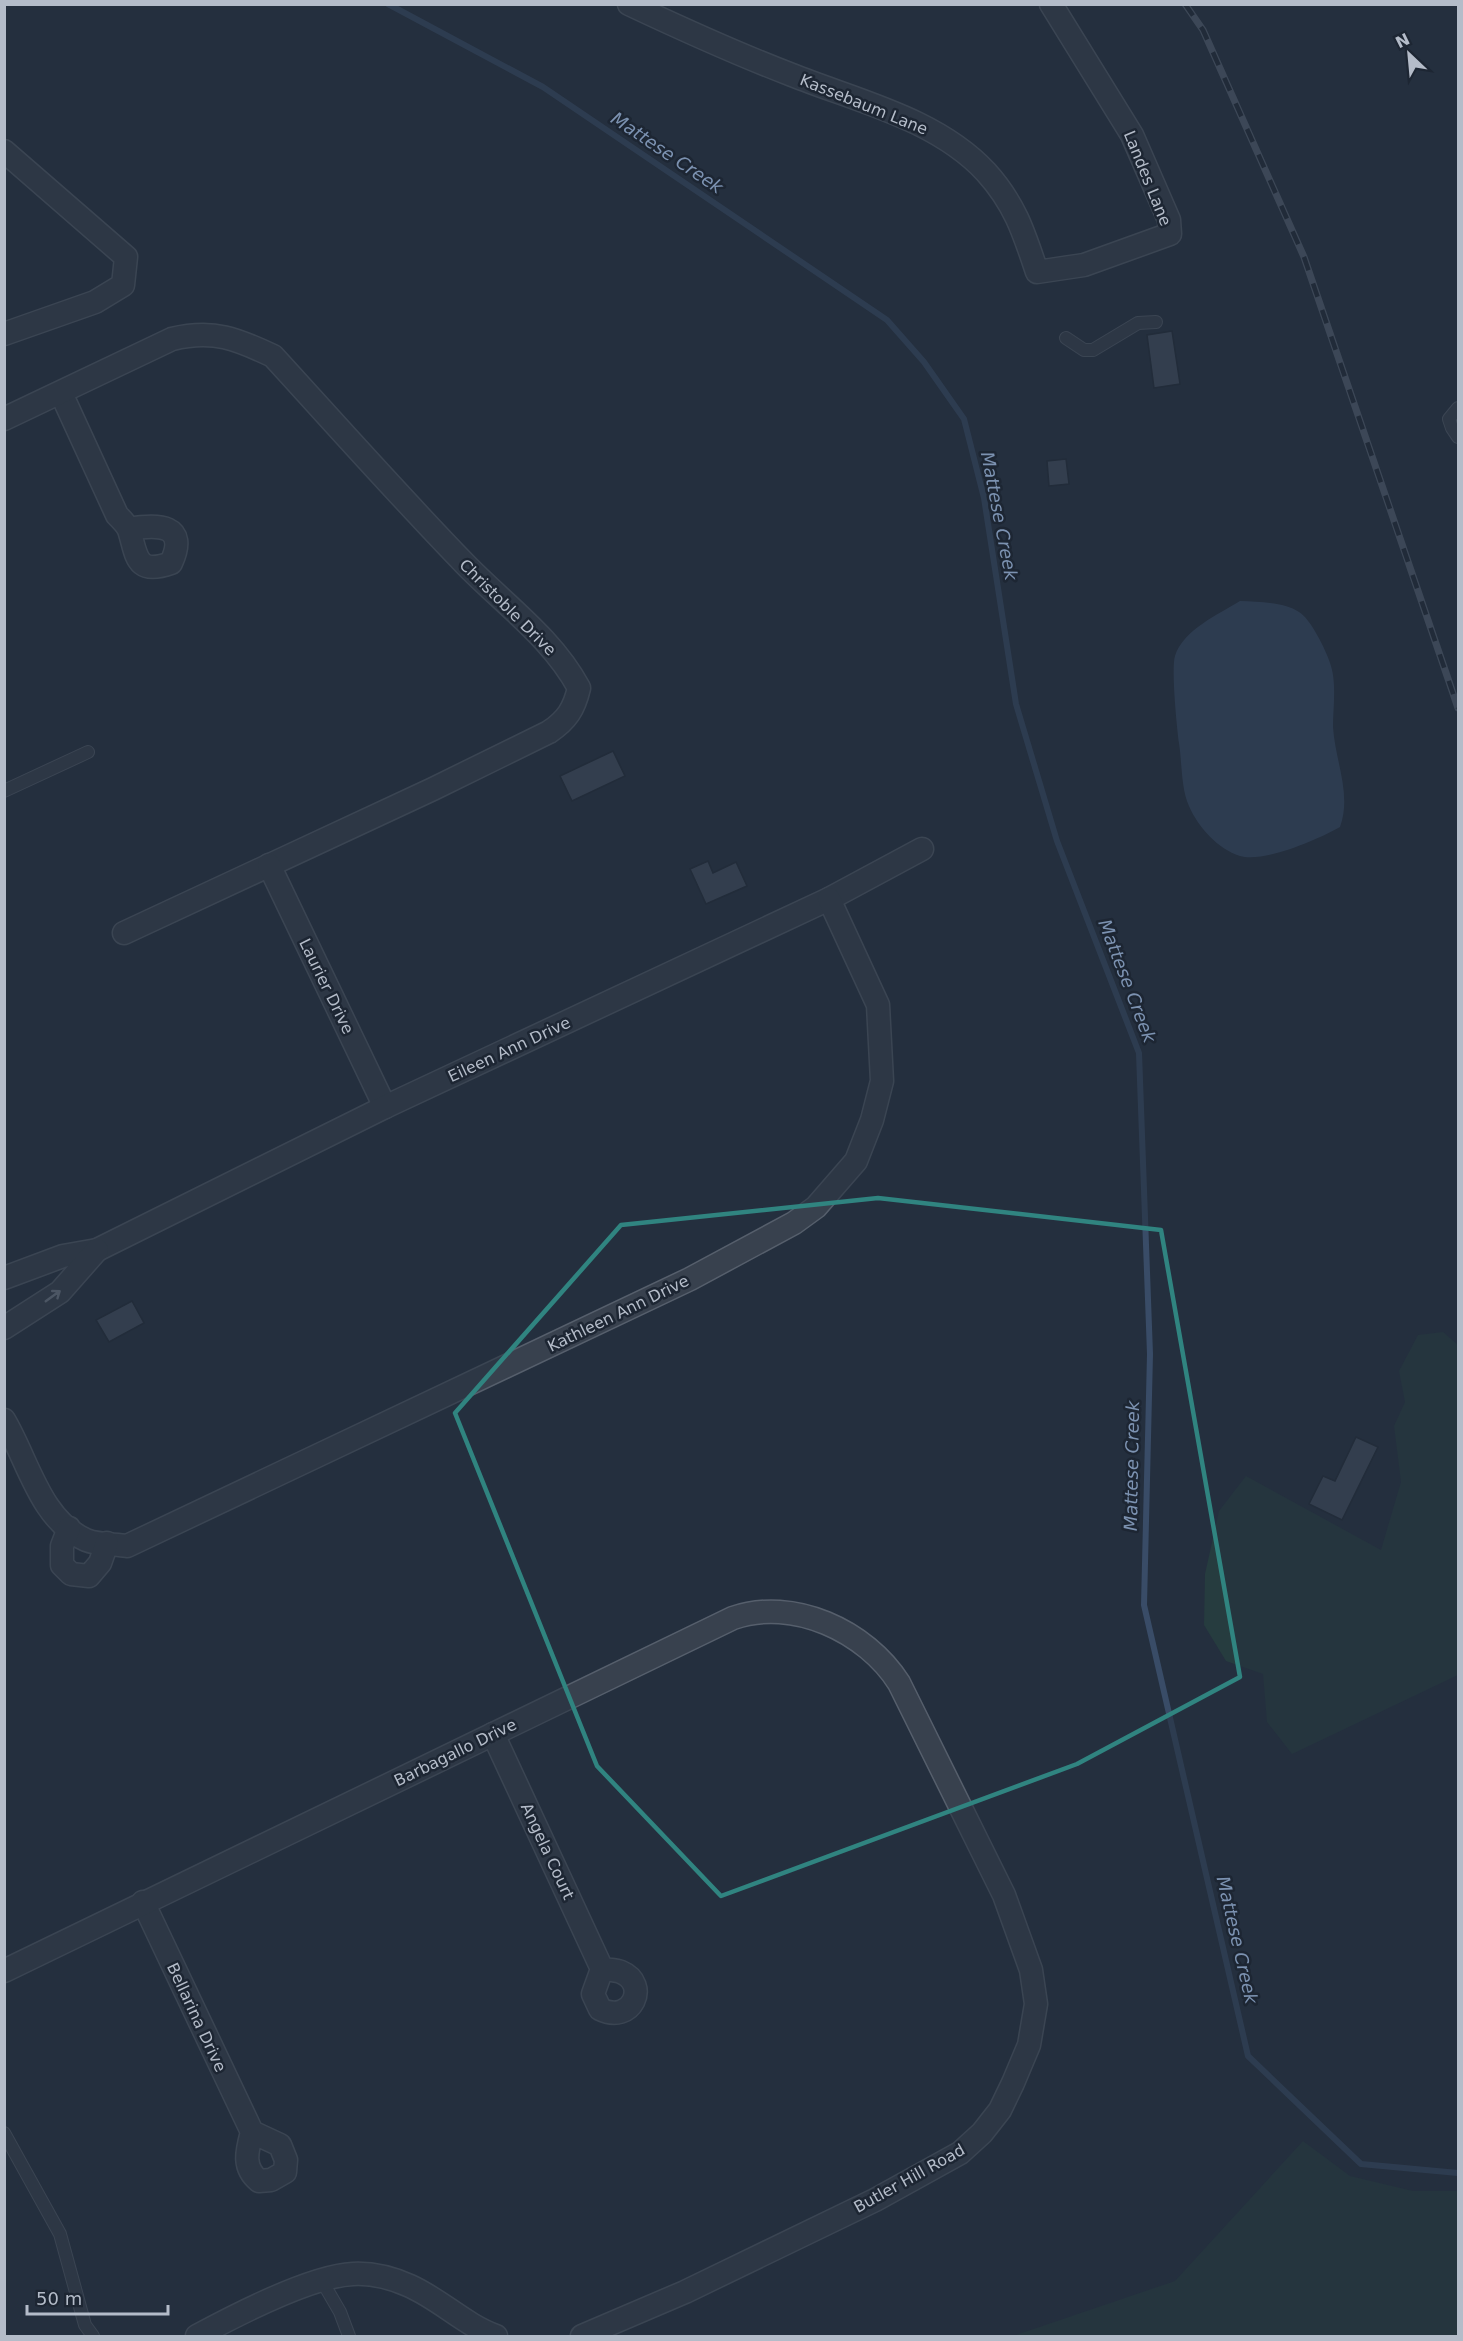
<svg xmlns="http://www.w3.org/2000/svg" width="1463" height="2341" viewBox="0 0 1463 2341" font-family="'DejaVu Sans',sans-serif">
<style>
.green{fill:#263c3f}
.water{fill:#394c67}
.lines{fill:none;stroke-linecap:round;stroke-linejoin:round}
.stream{stroke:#394c67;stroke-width:6}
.building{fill:#455162;stroke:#1f2835;stroke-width:1.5}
.lane-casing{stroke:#565f6c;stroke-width:14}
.street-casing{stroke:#565f6c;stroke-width:25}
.lane{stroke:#38414e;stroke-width:12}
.street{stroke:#38414e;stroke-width:22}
.rail-casing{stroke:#5a6575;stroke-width:7}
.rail{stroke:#1d2633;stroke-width:4.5;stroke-dasharray:14;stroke-linecap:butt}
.oneway{stroke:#7c8592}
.marked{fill:none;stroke:#308480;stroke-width:4.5;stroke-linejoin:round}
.labels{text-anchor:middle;stroke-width:5;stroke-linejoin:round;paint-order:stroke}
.street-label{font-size:16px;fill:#b4bcc9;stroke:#1d2633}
.water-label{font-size:18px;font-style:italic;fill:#7c92b1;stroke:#1d2633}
</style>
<rect width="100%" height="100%" fill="#242f3e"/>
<g class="green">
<polygon points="1443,1332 1458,1345 1458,1675 1292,1754 1267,1722 1263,1674 1226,1661 1204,1625 1205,1574 1219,1511 1246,1476 1381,1550 1401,1482 1394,1426 1405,1402 1399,1371 1418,1335"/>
<polygon points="1303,2141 1350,2176 1413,2191 1458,2191 1458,2336 1013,2336 1175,2281"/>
</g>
<path class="water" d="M 1240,601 C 1258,602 1284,602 1299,612 C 1310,618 1326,650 1330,663 C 1337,682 1333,707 1333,727 C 1335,761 1352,794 1340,827 C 1319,839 1264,863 1240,856 C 1218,849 1198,827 1189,806 C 1181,789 1182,762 1179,743 C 1177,728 1171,669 1175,656 C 1183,630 1219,614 1240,601 Z"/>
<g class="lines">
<polyline class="stream" points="388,4 543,87 887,320 924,362 964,419 984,498 1016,704 1057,841 1139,1053 1150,1354 1144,1605 1248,2056 1361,2164 1458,2173"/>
</g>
<g class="building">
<polygon points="1172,331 1180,384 1154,388 1147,335"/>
<polygon points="1066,459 1069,484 1049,486 1047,461"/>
<polygon points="613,751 625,776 572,801 560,776"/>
<polygon points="708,861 713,873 736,862 747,886 706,904 690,869"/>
<polygon points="132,1301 144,1323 109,1342 96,1320"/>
<polygon points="1356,1437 1378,1447 1342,1520 1309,1504 1323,1476 1335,1481"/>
</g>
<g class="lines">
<g class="lane-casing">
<g id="lane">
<polyline points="1066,338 1084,350 1093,350 1138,323 1156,322"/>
<polyline points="1458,408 1449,419 1452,428 1458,437"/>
<polyline points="4,791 88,752"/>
<polyline points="4,2133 60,2234 85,2325 93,2336"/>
<polyline points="322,2281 340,2312 349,2336"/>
</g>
</g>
<g class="street-casing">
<g id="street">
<path d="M 629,4 C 682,29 737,54 792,75 C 857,101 937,119 986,172 C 1015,204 1024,233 1037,272 L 1084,265 L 1170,234 L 1169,220 L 1132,135 L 1051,4"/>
<polyline points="4,151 126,257 123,285 95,302 4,334"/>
<path d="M 61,393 L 117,515 C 121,519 127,525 129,530 C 137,555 135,576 171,563 C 189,524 158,524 129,529"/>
<path d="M 4,419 L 172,339 C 214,329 237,339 273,356 C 337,426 400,497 465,564 C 505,605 552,638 579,688 C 574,709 567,720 549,732 L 433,789 L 124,933"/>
<polyline points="269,865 385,1107"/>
<polyline points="4,1278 63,1256 97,1250 385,1107 829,899 922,849"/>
<polyline points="4,1328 60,1292 97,1250"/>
<path d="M 4,1420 C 28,1460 40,1520 86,1540 C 98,1545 115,1544 127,1546 L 690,1279 L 794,1223 L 816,1207 L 856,1161 L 872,1120 L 882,1081 L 878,1005 L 829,899"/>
<polyline points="69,1528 62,1546 62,1565 71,1574 89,1576 100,1563 107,1543"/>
<path d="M 493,1734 L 602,1969 L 593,1994 L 600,2009 C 632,2025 650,1984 621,1972 C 616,1970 608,1970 602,1969"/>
<path d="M 143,1902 L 252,2132 C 247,2151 242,2167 259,2181 L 271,2180 L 285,2172 L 286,2160 L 280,2145 L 252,2132"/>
<path d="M 4,1971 L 733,1618 C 793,1597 866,1631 899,1683 L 1004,1895 L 1031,1970 L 1036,2004 L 1029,2045 L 1013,2083 L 1000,2110 L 982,2133 L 960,2153 L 875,2200 L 685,2292 L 582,2336"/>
<path d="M 197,2336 C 234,2316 311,2276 353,2274 C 372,2273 392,2278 410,2286 C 441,2300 465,2325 496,2336"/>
</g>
</g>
<use href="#lane" class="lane"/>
<use href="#street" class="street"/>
<g class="rail-casing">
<polyline id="rail" points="1185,4 1203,30 1304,257 1458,708"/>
</g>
<use href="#rail" class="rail"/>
</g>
<defs><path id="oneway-shaft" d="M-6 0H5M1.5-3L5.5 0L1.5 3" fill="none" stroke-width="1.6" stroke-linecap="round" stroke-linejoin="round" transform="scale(1.5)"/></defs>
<use class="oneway" href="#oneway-shaft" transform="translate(53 1296) rotate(-36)"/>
<path d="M0 0H1463V2341H0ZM 878,1198 L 1161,1230 L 1240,1677 L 1077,1764 L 721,1896 L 597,1766 L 455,1413 L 621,1225 Z" fill="#242f3e" fill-opacity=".55" fill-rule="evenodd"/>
<path class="marked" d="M 878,1198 L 1161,1230 L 1240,1677 L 1077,1764 L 721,1896 L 597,1766 L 455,1413 L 621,1225 Z"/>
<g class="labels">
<g class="street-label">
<text transform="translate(864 104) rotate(22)" y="6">Kassebaum Lane</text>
<text transform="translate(1148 178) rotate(68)" y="6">Landes Lane</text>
<text transform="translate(508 607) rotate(45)" y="6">Christoble Drive</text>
<text transform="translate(327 986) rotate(64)" y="6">Laurier Drive</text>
<text transform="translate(509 1049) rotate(-25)" y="6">Eileen Ann Drive</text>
<text transform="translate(618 1313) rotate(-26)" y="6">Kathleen Ann Drive</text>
<text transform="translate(455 1752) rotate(-26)" y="6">Barbagallo Drive</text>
<text transform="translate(548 1851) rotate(65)" y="6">Angela Court</text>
<text transform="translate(197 2017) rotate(65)" y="6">Bellarina Drive</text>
<text transform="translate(909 2178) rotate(-29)" y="6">Butler Hill Road</text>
</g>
<g class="water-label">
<text transform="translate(667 153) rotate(34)" y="6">Mattese Creek</text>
<text transform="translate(999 516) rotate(79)" y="6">Mattese Creek</text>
<text transform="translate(1127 981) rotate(69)" y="6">Mattese Creek</text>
<text transform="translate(1132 1466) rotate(-89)" y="6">Mattese Creek</text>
<text transform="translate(1237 1940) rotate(77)" y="6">Mattese Creek</text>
</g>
</g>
<rect width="1463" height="2341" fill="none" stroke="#b4bcc9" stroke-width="12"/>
<g transform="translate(1409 54) rotate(334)" stroke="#1d2633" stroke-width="4.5" paint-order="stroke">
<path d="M0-4.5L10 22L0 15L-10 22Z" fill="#b4bcc9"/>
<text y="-9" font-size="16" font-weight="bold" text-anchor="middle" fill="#b4bcc9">N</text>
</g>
<path d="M27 2305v9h141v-9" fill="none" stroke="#b4bcc9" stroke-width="3"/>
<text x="36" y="2305" font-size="18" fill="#b4bcc9" stroke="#1d2633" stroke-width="4.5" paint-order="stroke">50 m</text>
</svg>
